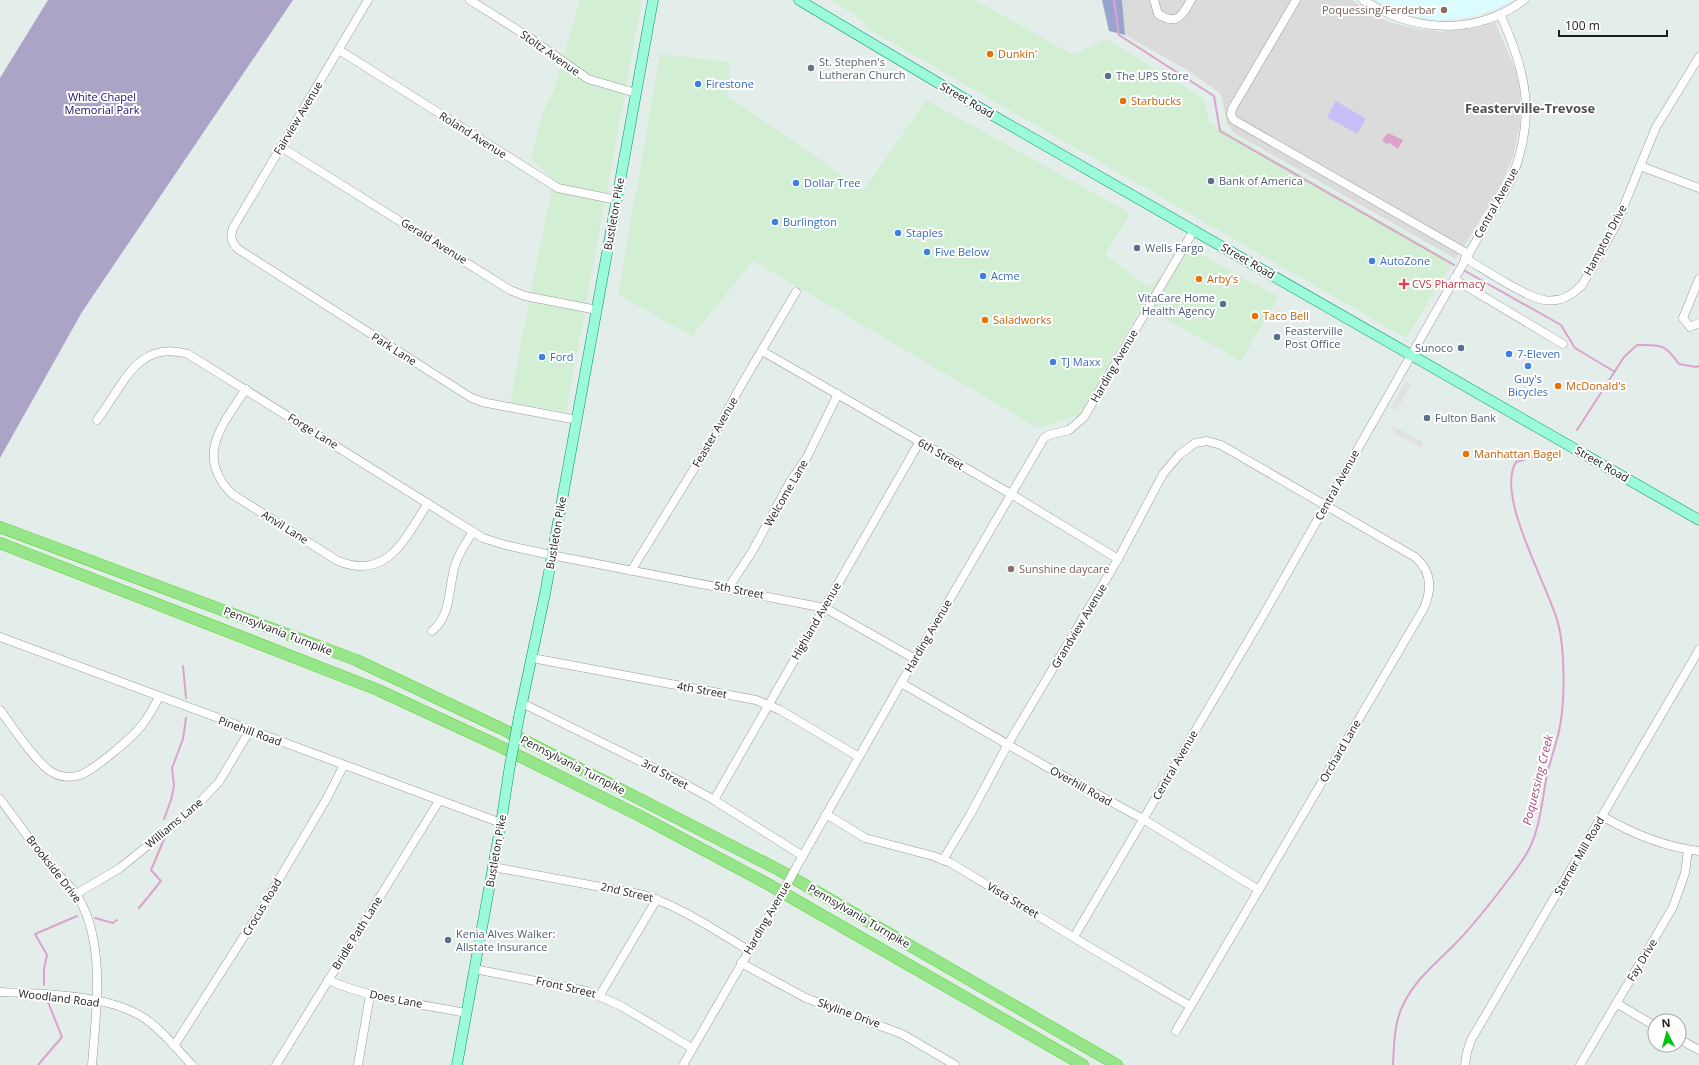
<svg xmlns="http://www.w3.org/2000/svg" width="1699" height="1065" viewBox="0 0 1699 1065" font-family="'Open Sans',sans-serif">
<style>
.residential{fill:#dadbda}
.commercial{fill:#d2efd4}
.education{fill:#dbfcfe}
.forest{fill:#98a4cd}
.cemetery{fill:#aba4c6}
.park{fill:#c7bff8}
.parking{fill:#e1e1e1}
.water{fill:#dba3cb}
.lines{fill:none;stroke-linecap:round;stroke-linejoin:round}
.stream{stroke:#dba3cb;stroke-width:2}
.minor-casing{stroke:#9a9a9a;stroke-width:9}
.major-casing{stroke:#02936c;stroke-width:11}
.highway-casing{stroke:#58d526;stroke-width:12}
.minor{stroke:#fff;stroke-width:8}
.major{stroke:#9bfad7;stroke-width:10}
.highway{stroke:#96e58b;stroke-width:11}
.minor-bridge-casing{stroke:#9a9a9a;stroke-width:9;stroke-linecap:butt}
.major-bridge-casing{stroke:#02936c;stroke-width:11;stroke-linecap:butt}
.minor-bridge{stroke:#fff;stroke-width:8}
.major-bridge{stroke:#9bfad7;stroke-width:10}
.education-dot{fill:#8d6e63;stroke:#fff;stroke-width:1.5}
.food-dot{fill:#e8710a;stroke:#fff;stroke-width:1.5}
.worship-dot{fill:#6b7280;stroke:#fff;stroke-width:1.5}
.service-dot{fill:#5c6f8a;stroke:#fff;stroke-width:1.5}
.shop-dot{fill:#3f7fe0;stroke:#fff;stroke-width:1.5}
.health-dot{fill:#e0444e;stroke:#fff;stroke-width:1.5}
.labels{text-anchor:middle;stroke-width:4;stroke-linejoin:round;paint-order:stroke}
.education-label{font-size:11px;fill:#785e54;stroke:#fff;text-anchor:end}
.street-label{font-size:11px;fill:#1d1d1d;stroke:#fff}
.food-label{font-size:11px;fill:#c56008;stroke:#fff;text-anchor:start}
.worship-label{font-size:11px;fill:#5b616d;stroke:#fff;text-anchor:start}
.service-label{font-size:11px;fill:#4e5e75;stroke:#fff;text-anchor:start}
.shop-label{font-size:11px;fill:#366cbe;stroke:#fff;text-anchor:start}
.park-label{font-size:11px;fill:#1c0d79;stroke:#fff}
.health-label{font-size:11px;fill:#be3a42;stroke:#fff;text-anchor:start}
.water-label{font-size:12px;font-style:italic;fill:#ab4b75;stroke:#fff}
.quarter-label{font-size:13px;font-weight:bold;fill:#505050;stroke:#fff}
</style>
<rect width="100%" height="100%" fill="#e3eeeb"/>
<polygon class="residential" points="1122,0 1352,0 1372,15 1392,23 1417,29 1443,32 1477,28 1495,22 1516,71 1520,89 1520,125 1513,156 1501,186 1456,259 1234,133 1227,124 1221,94 1189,71 1125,35"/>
<g class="commercial">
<polygon points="580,0 642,0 566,412 510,403 531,290 554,179 531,159 542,114 554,90"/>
<polygon points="831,0 975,0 1073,55 1106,39 1203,98 1210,122 1453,262 1406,338 865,27 867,23"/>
<polygon points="660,54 730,62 728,96 864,190 926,100 1130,213 1105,255 1149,287 1191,249 1279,297 1241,361 1142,306 1080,415 1038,428 753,261 692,336 618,295"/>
</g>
<polygon class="education" points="1376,0 1512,0 1497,8 1475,16 1437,20 1419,17 1401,12"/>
<polygon class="forest" points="1102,0 1122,0 1125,35 1109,31"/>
<polygon class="cemetery" points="48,0 293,0 82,312 0,458 0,78"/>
<polygon class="park" points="1336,101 1366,119 1357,134 1327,117"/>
<g class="parking">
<polygon points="1406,381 1411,384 1397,410 1391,407"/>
<polygon points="1392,425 1423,442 1422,448 1393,433"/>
</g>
<polygon class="water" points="1388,133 1403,140 1398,149 1389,143 1386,144 1382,140"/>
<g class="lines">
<g class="stream">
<polyline points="1114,0 1119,35 1214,96 1220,131 1454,265"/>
<polyline points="1465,271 1561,325 1575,348 1615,372"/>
<path d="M 1577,430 L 1624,357 L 1637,345 C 1662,345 1665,344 1679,364 L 1696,367 L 1699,366"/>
<polyline points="183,666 186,698"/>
<polyline points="164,819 171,800 174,786 172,768 183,739 186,718"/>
<polyline points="139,908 161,881 151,870 165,837"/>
<polyline points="95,918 113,923 117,920"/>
<polyline points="44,985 44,969 47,955 35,934 77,916"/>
<polyline points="38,1065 62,1037 48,1002"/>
<path d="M 1393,1065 C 1394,1045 1394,1021 1404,1003 C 1416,979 1435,964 1454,945 C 1470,929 1485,910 1499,892 C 1509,878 1520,866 1528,851 C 1539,832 1542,802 1546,780 C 1549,762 1557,744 1560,726 C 1565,699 1565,649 1558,623 C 1548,585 1495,496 1516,462 L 1544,454"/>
</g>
<g class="minor-casing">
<g id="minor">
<path d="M 368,0 L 233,228 C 230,237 231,242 238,249 L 470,397 L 482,402 L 577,420"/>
<polyline points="470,0 530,38 588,79 636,93"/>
<path d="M 1154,0 L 1158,14 C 1177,26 1182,16 1191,0"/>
<polyline points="1296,0 1232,109 1231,115 1234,120 1468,254"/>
<path d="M 1363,0 C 1414,32 1474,37 1524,0"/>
<polyline points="339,50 558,188 617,200"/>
<polyline points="281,147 510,290 525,296 597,310"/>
<polyline points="1640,166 1699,188"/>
<path d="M 1465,258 C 1480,267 1495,277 1510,285 C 1537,300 1557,311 1582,285 L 1616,225 L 1656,127 L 1699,57"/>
<polyline points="1454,279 1563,344"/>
<polyline points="1699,279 1683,318 1690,327 1699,323"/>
<polyline points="762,351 1011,494 1118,559"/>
<path d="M 246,389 C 223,424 194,456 232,494 L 338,561 C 388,581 405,538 428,503"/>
<path d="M 97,420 C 123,387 136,339 188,354 L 483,538 L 505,545 L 551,555 L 825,608 L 915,659"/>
<polyline points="631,571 713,438 739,389 796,292"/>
<polyline points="728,588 752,552 791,480 807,457 838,394"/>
<path d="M 432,631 C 452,615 448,588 455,565 C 459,553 466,542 473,532"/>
<polyline points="0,637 501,823"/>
<polyline points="532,658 756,700 780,710 859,757"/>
<polyline points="901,683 1047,767 1143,819 1259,890"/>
<polyline points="522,703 674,778 714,800 803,856"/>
<path d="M 0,710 C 12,726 35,761 50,771 C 59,777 70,778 80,775 C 94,770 132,738 142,725 C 149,716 154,707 159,697"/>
<path d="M 0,799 C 17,821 33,845 51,867 C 61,878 72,886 79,899 C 106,945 96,1014 92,1065"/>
<polyline points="714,800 920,441"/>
<polyline points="826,814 865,838 933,856 951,863 1091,948 1190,1006"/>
<path d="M 1602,816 C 1633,834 1664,847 1699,851"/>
<path d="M 943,860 L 970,815 L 1008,744 L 1118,559 L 1163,474 L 1179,455 L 1195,443 L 1207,441 L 1221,445 L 1415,557 C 1432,571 1432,589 1424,608 L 1176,1031"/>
<polyline points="797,866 901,683 1044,438 1049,435 1069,430 1084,417 1194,230"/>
<path d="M 493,867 L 644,895 C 681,907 715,930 748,950"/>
<polyline points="76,894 120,868 194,808 219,782 250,730"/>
<path d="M 1074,937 L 1261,619 L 1512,178 C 1536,116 1527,73 1500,14"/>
<polyline points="741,963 806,998 902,1034 955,1065"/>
<polyline points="474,969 587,991 621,1006 692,1048"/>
<path d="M 328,980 C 371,999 420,1004 466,1013"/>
<path d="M 0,992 C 42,994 108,994 144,1018 C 162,1030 177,1049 192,1065"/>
<polyline points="600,995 657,899"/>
<polyline points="1616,1003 1655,1026"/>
<polyline points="1679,1039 1699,1050"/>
<polyline points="174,1046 259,913 327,798 344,765"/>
<polyline points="276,1065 439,801"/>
<polyline points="358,1065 370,995"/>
<polyline points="683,1065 771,913"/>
<polyline points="1465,1065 1467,1052 1471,1040 1699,650"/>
<polyline points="1580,1065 1673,907 1685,873 1688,850"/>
</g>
</g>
<g class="major-casing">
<g id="major">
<polyline points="799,0 987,112 1699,520"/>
<polyline points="519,717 545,594 653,0"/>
<polyline points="457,1065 501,823 510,765"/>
</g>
</g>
<g class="highway-casing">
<g id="highway">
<polyline points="0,527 356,660 500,728 779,870 1117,1065"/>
<polyline points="0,543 378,690 497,745 640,816 766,883 1083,1065"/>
</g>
</g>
<use href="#minor" class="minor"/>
<use href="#major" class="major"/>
<use href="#highway" class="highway"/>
<g class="minor-bridge-casing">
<polyline id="minor-bridge" points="771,913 797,866"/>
</g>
<g class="major-bridge-casing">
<polyline id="major-bridge" points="510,765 519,717"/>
</g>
<use href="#minor-bridge" class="minor-bridge"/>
<use href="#major-bridge" class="major-bridge"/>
</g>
<g class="education-dot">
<circle cx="1444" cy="10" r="4"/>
<circle cx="1011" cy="569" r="4"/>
</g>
<g class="food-dot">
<circle cx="990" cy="54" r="4"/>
<circle cx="1123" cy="101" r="4"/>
<circle cx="1199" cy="279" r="4"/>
<circle cx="1255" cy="316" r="4"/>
<circle cx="985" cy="320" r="4"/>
<circle cx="1558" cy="386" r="4"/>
<circle cx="1466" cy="454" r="4"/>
</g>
<circle class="worship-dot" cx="811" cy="68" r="4"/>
<g class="service-dot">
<circle cx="1108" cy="76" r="4"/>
<circle cx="1211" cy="181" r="4"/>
<circle cx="1137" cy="248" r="4"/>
<circle cx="1223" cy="304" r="4"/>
<circle cx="1277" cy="337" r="4"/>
<circle cx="1461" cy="348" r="4"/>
<circle cx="1427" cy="418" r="4"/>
<circle cx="448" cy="940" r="4"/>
</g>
<g class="shop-dot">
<circle cx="698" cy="84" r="4"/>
<circle cx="796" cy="183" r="4"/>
<circle cx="775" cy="222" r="4"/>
<circle cx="898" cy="233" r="4"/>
<circle cx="927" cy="252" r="4"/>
<circle cx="1372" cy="261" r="4"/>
<circle cx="983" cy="276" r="4"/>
<circle cx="1509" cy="354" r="4"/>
<circle cx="542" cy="357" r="4"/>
<circle cx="1053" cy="362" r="4"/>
<circle cx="1528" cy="366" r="4"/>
</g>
<path class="health-dot" d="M1402 278h4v4h4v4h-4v4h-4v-4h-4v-4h4z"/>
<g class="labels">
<g class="education-label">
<text x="1436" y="14">Poquessing/Ferderbar</text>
<text x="1019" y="573" text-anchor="start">Sunshine daycare</text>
</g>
<g class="street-label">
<text transform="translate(550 53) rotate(35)" y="4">Stoltz Avenue</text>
<text transform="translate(967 100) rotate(30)" y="4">Street Road</text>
<text transform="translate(298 118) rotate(-59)" y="4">Fairview Avenue</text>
<text transform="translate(473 135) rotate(32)" y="4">Roland Avenue</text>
<text transform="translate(1496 203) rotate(-61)" y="4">Central Avenue</text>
<text transform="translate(614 214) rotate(-80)" y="4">Bustleton Pike</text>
<text transform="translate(1605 240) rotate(-62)" y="4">Hampton Drive</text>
<text transform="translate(434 241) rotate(32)" y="4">Gerald Avenue</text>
<text transform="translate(1248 261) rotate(30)" y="4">Street Road</text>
<text transform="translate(394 349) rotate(32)" y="4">Park Lane</text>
<text transform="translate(1114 366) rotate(-60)" y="4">Harding Avenue</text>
<text transform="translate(313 431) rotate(32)" y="4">Forge Lane</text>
<text transform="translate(715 432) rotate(-60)" y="4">Feaster Avenue</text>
<text transform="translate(941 454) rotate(30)" y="4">6th Street</text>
<text transform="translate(1602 464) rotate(30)" y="4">Street Road</text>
<text transform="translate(1337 485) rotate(-61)" y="4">Central Avenue</text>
<text transform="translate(786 493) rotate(-60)" y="4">Welcome Lane</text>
<text transform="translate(285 527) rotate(32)" y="4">Anvil Lane</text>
<text transform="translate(556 533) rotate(-80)" y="4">Bustleton Pike</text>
<text transform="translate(739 590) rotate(11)" y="4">5th Street</text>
<text transform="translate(816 621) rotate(-60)" y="4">Highland Avenue</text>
<text transform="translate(1079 626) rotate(-59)" y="4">Grandview Avenue</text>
<text transform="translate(278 631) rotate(21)" y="4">Pennsylvania Turnpike</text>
<text transform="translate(928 636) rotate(-60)" y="4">Harding Avenue</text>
<text transform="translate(702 690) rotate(10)" y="4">4th Street</text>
<text transform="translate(250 731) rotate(20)" y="4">Pinehill Road</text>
<text transform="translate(1340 751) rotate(-60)" y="4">Orchard Lane</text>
<text transform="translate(573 765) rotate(27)" y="4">Pennsylvania Turnpike</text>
<text transform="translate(1175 765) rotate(-60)" y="4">Central Avenue</text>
<text transform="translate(665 774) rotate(28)" y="4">3rd Street</text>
<text transform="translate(1081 786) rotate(29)" y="4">Overhill Road</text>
<text transform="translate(174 823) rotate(-40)" y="4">Williams Lane</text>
<text transform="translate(496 851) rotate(-80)" y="4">Bustleton Pike</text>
<text transform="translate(1579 856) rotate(-60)" y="4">Sterner Mill Road</text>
<text transform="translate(54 869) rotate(52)" y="4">Brookside Drive</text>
<text transform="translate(627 892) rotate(13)" y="4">2nd Street</text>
<text transform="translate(1013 900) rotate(31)" y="4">Vista Street</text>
<text transform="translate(262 907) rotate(-59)" y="4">Crocus Road</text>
<text transform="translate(859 916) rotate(30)" y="4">Pennsylvania Turnpike</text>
<text transform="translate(767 918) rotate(-60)" y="4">Harding Avenue</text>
<text transform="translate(357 933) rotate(-58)" y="4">Bridle Path Lane</text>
<text transform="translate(1642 960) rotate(-59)" y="4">Fay Drive</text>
<text transform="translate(566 987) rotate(13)" y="4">Front Street</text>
<text transform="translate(59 998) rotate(7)" y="4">Woodland Road</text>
<text transform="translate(396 999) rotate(11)" y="4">Does Lane</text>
<text transform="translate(849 1013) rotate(20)" y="4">Skyline Drive</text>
</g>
<g class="food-label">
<text x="998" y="58">Dunkin'</text>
<text x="1131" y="105">Starbucks</text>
<text x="1207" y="283">Arby's</text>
<text x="1263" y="320">Taco Bell</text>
<text x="993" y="324">Saladworks</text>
<text x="1566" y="390">McDonald's</text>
<text x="1474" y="458">Manhattan Bagel</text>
</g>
<g class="worship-label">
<text x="819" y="66">St. Stephen's<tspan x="819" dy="13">Lutheran Church</tspan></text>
</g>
<g class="service-label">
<text x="1116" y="80">The UPS Store</text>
<text x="1219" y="185">Bank of America</text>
<text x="1145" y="252">Wells Fargo</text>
<text x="1215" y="302" text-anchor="end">VitaCare Home<tspan x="1215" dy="13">Health Agency</tspan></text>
<text x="1285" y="335">Feasterville<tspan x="1285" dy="13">Post Office</tspan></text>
<text x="1453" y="352" text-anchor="end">Sunoco</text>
<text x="1435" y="422">Fulton Bank</text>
<text x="456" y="938">Kenia Alves Walker:<tspan x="456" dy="13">Allstate Insurance</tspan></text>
</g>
<g class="shop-label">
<text x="706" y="88">Firestone</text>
<text x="804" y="187">Dollar Tree</text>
<text x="783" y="226">Burlington</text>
<text x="906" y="237">Staples</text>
<text x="935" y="256">Five Below</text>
<text x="1380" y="265">AutoZone</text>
<text x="991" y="280">Acme</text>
<text x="1517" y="358">7-Eleven</text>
<text x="550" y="361">Ford</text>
<text x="1061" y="366">TJ Maxx</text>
<text x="1528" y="383" text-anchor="middle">Guy's<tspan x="1528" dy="13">Bicycles</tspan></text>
</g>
<g class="park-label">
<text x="102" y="101">White Chapel<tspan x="102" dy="13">Memorial Park</tspan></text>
</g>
<g class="health-label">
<text x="1412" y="288">CVS Pharmacy</text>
</g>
<g class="water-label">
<text transform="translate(1538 780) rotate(-76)" y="4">Poquessing Creek</text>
</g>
<g class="quarter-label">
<text x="1530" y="113">Feasterville-Trevose</text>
</g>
</g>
<g transform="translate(1667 1033) rotate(354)"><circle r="19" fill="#ffffff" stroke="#a5a5a5"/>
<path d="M0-3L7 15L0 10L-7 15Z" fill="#03c60e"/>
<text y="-6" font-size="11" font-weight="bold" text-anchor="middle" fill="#1d1d1d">N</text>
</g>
<path d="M1559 30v6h108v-6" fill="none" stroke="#1d1d1d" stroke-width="2"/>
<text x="1565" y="30" font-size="12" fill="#1d1d1d" stroke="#ffffff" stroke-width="3" paint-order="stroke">100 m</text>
</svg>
